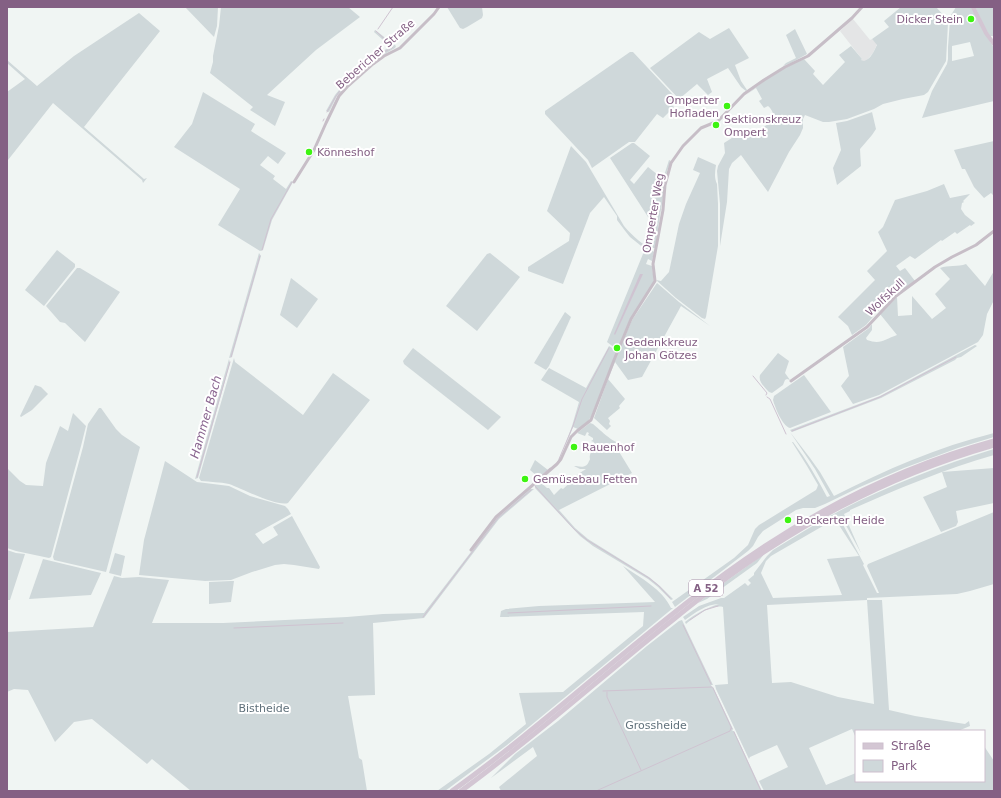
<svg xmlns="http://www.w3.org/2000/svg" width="1001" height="798" viewBox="0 0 1001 798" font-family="'DejaVu Sans',sans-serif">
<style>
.built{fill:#e4e5e6}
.green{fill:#cfd8da;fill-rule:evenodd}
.water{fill:#cfc3d1}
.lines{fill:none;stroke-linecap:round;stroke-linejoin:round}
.stream{stroke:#cfc3d1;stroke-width:1}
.minor{stroke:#c7bec7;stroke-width:3}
.secondary{stroke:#d3c6d3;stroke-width:4}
.motorway{stroke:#d3c6d3;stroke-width:5}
.poi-dot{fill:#3df411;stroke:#fff;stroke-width:1.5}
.labels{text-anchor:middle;stroke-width:4;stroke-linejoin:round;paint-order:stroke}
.shield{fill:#fff;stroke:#a990a9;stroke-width:1}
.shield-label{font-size:10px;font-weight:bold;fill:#846084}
.poi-label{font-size:11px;fill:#846084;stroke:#fff;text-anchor:start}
.street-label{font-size:11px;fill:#846084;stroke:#fff}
.park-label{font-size:11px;fill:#60717b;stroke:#fff}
.water-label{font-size:12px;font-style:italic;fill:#8a6690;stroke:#fff}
</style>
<rect width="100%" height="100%" fill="#f0f5f3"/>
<polygon class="built" points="853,19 870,40 872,39 877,44 873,53 866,61 863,61 861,60 862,59 840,31"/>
<g class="green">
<polygon points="185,7 218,7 217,26 214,37"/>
<polygon points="221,7 348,7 360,17 316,50 267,95 285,102 275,126 250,110 253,107 210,73 213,62 213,56 219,26"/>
<polygon points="447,7 482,7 483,15 482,18 467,27 463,29 460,28"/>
<path d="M 901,7 L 936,7 L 947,19 L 948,23 L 946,61 L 928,92 L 924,95 L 903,99 L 883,104 L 874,109 L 847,119 L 829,122 L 823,122 L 805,115 L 803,119 L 803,128 L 800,135 L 789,152 L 768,192 L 741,155 L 732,163 L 729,169 L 727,202 L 720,246 L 720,204 L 717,171 L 718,166 L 725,153 L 724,143 L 746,129 C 746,129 752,131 753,131 C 758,131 771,123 775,119 C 774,115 772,109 768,106 L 764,108 L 759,101 L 762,99 L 756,88 L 746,95 L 764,81 L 785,68 L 804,59 L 815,71 L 813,74 L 823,85 L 845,62 L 839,55 L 851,46 L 862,59 L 861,60 L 864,61 C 871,59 874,51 877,45 L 872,39 L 889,27 L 884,21 Z"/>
<path d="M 956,7 L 972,7 L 983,30 L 994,48 L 994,101 L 922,118 L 932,91 L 947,64 L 948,59 L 948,47 L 950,20 L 951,15 ZM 970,42 L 974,56 L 952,61 L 952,46 Z"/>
<polygon points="975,7 994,7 994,36 990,36 986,30"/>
<polygon points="139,13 160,31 84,127 144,179 147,178 143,183 142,180 53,103 8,160 7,159 7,92 25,79 7,63 7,60 37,86 74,56"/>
<polygon points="729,28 749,58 735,65 741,81 747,90 746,91 741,87 728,68 707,79 712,92 708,95 697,84 679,99 650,68 699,32 710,39"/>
<polygon points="795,29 807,54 791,63 783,66 786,63 796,58 786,35"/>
<polygon points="375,30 396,46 395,48 383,55 346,86 337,96 329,112 326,111 335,95 344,84 370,61 381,52 390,47 390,46 374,32"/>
<polygon points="630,52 633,52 675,97 670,103 674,107 663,118 657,114 635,142 629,142 592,168 588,160 545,114 545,111"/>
<polygon points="203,92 255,124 251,131 286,153 278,164 268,156 260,165 275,176 273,179 286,189 291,181 293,182 272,220 263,250 260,251 218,225 240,189 174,147 192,124"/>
<polygon points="875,111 872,112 876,129 872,135 860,149 861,166 837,185 833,168 841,150 836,123 847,121"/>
<polygon points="994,141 994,196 991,193 984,198 974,187 965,169 962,169 954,150"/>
<polygon points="632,143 634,143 650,156 630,180 634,184 648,167 663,179 669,160 671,161 667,171 655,248 652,248 659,207 650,220 610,158"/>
<path d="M 571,146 L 586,162 L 624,226 C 633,237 643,244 654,252 L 652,261 L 648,259 L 646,264 L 652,266 L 654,282 L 630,319 L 618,348 L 615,348 L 607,342 L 645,249 L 630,237 L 626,232 L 617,220 L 617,216 L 604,197 L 590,213 L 563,284 L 528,271 L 528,267 L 569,241 L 570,233 L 547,211 Z"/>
<path d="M 698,157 L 716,165 C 715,171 714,178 717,184 L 718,204 L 718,246 L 706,317 L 705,319 L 702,318 L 676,298 L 656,280 L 661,281 L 669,272 L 679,224 L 686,204 L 700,173 L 693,170 Z"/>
<polygon points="944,184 950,198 970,194 963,201 964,202 962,203 961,209 965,215 975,223 971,226 970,225 957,234 955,232 942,241 941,240 915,259 910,256 896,266 900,271 905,268 915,281 896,295 895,294 877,312 866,325 852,335 848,326 838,317 875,280 867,271 887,251 878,232 883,227 895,200 927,191"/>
<polygon points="57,250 75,264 75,267 44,306 25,290"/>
<polygon points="259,253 261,256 232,357 229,358"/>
<polygon points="490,253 520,277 477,331 446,306 487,254"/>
<path d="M 966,264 L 985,286 L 994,271 L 994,300 L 987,314 L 983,335 L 978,342 L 879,395 L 853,404 L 841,386 L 848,377 L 849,376 L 843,347 L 869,328 L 872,324 L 872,330 L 866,338 L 867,340 C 881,345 885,339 897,335 L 880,314 L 897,297 L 898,316 L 912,315 L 912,296 L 932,319 L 946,308 L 935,294 L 950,279 L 940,268 C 948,265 958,267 966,264 Z"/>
<polygon points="77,268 80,268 120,292 85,342 65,323 60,322 46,306"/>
<polygon points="291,278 318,299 297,328 280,315"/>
<polygon points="657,283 679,302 710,326 681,306 642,377 628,380 615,362 608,379 625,399 619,406 620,408 608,418 610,421 609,424 611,426 607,430 594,418 614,362 632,320"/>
<polygon points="565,312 571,317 549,366 546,370 534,363"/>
<polygon points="975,345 977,346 961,357 957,358 955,360 881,398 792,432 790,430 880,396"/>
<polygon points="609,346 615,350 616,353 591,417 588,421 578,429 573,427 569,437 558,461 541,476 537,476 530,470 535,460 548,470 559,460 562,453 572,426 579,402 541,380 549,368 586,388"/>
<polygon points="413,348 501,417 488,430 404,364 403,361"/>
<path d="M 778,353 L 789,361 L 785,373 L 790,380 L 787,379 L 785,380 L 783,385 L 772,393 L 769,392 C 765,387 758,382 760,375 Z"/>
<path d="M 234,358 L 235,362 L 303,415 L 333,373 L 370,400 L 288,503 C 277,507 241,488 229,484 C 220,482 210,482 201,481 L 199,478 Z"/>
<polygon points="229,359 230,363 198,478 195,479"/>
<path d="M 804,375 L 831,412 L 790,428 C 782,426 775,407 773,400 L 774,396 Z"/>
<polygon points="35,385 41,387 48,394 32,410 21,417 20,416"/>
<polygon points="99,408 101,408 116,429 122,435 140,447 106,572 54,560 53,557 83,447 88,424"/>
<polygon points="73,413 86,426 81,446 51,557 49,558 16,551 7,548 7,468 20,481 26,485 43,486 46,463 60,426 68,431"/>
<path d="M 590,423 L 593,424 C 606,435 616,447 634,445 L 618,450 L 632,473 L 559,510 L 575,528 L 588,539 L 649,577 L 660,586 L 673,599 L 671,600 L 658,587 L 648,579 L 593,546 L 580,536 L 535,488 L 535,485 L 539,481 L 547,488 L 549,488 L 554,495 L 561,488 L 563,489 L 573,480 L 572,478 L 586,469 L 580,469 L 574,466 L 576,466 C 581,467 587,468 589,461 C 591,459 589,458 590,455 C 591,451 593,447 594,442 L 591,441 L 593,440 L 593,438 L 588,435 L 589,433 L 587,432 L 585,436 L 577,433 Z"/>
<path d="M 790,432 L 810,458 L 820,472 L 834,496 C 885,470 938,447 994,433 L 994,437 L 958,448 L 904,468 L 860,487 L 825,504 L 815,508 L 803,508 L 796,510 L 763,531 L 758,537 L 753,546 L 748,551 L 675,607 L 672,602 L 734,558 L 748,545 L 755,529 L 759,525 L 816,490 L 817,488 L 818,485 L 807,466 L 792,442 L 793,442 C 806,459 817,478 827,497 L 830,496 L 815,469 Z"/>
<path d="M 994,449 L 994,455 C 945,469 897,489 850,510 L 850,511 L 844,514 L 861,553 L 842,518 L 840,519 L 864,564 L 863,565 L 877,593 L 879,593 L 867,566 L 868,564 L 994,512 L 994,584 L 970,591 L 957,594 L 867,598 L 867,600 L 882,600 L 889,710 L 915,716 L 965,724 L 969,721 L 970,726 L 958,731 L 856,731 L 856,738 L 852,729 L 809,748 L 826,785 L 856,773 L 856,781 L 984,781 L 984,746 L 994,761 L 994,791 L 764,791 L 759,781 L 788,767 L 777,745 L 750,757 L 749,759 L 716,689 L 715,685 L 728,684 L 723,607 C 711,604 694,617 686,624 L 685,622 C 697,613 704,609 719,604 C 706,604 695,613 685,620 L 683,617 L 699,606 L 721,598 L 724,598 L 745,583 L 748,586 L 751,583 L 748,580 L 754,575 L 754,573 L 767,556 L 773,550 C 796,536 818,522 841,510 C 890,485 941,465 994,449 ZM 835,519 L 859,556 L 827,559 L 842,595 L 773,598 L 761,573 L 766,561 L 771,556 ZM 867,600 L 874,704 L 838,697 L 791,682 L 772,683 L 767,605 Z"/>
<polygon points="165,461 197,482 229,486 250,496 285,506 288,509 291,514 255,534 263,544 278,535 273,527 292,516 320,567 319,569 294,565 284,564 275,565 252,572 231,580 205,581 139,575 144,540"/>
<polygon points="994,468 994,503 956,511 958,522 956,526 941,532 923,497 947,487 942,472"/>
<polygon points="530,489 534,489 499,519 424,618 373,623 375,695 348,696 359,758 362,760 367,791 191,791 152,759 147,764 92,719 74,722 55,742 28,690 14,689 7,692 7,632 93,627 114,576 122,578 139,577 169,580 152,623 223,623 347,617 383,614 424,613 497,518"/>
<polygon points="7,550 16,553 25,554 10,600 7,600"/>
<polygon points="115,553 125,556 121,576 109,573"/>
<polygon points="764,554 761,558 757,563 707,599 698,603 714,590"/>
<polygon points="43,559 101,573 91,595 29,599"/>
<path d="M 623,566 C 641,578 662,589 671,608 L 673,608 L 507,745 L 445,791 L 437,791 L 489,754 L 526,724 L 519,693 L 563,692 L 643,626 L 644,612 L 500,617 L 501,611 L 506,609 L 539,606 L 655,602 Z"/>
<polygon points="231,581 234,581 231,602 209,604 209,582"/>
<polygon points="682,620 713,685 711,685 712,687 713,687 733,729 732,730 733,731 734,731 762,791 501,791 499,787 537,756 533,747 491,778 515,754 558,721 647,646 679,621"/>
</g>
<polygon class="water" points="640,274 643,274 615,335 614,334"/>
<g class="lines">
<g class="stream">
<polyline points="378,29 393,7"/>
<polyline points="327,112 336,96 342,88 381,54 393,47 376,31"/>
<polyline points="323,121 324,119"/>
<polyline points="262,250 271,219 292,182"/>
<polyline points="231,357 260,256"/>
<polyline points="753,376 767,393 766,395"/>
<polyline points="767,397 770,399 786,434"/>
<polyline points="792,431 880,397 956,357"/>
<polyline points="559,459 573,426 582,399 609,348"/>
<polyline points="541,476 550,468"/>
<polyline points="197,477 230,362"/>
<polyline points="535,486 574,529 587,540 649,578 659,586 670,598"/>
<polyline points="508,613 651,606"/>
<polyline points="423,617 498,518 531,490"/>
<polyline points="690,620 705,610 718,606"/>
<polyline points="683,625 711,684"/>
<polyline points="234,628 343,623"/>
<polyline points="713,688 732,729"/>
<polyline points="603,691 712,687"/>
<polyline points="607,692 607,697 641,770"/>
<polyline points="734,732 761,791"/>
<polyline points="596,791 730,731 731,728"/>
</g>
<g class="minor">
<polyline points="294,182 314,150 326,123 339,96 347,87 373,64 384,56 400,48 434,14 439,7"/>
<polyline points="791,381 867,327 896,296 935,267 952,257 976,245 994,231"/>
<polyline points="471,550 496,517 557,464 561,459 571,437 577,431 591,420 614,360 631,319 655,281 653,264 663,210 665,185 671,163 683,146 701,128 718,121 744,94 764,80 785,67 808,56 852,18 862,7"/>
</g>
<polyline class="secondary" points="973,7 986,33 994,44"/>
<g class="motorway">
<path d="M 452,791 C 547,723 631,642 726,573 C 807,514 897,468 994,441"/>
<path d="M 461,791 C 535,737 602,676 674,619 C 704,595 734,571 767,550 C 837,504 914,468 994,445"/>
</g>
</g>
<g class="poi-dot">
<circle cx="971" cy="19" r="4"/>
<circle cx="727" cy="106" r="4"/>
<circle cx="716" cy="125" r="4"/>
<circle cx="309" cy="152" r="4"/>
<circle cx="617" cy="348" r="4"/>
<circle cx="574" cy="447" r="4"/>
<circle cx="525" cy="479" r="4"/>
<circle cx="788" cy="520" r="4"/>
</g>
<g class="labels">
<rect class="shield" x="689" y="580" width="34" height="16" rx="3"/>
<g class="shield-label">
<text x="706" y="592">A 52</text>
</g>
<g class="poi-label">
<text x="963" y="23" text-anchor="end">Dicker Stein</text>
<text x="719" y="104" text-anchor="end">Omperter<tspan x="719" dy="13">Hofladen</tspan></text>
<text x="724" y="123">Sektionskreuz<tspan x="724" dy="13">Ompert</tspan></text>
<text x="317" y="156">Könneshof</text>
<text x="625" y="346">Gedenkkreuz<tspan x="625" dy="13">Johan Götzes</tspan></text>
<text x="582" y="451">Rauenhof</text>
<text x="533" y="483">Gemüsebau Fetten</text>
<text x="796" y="524">Bockerter Heide</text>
</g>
<g class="street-label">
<text transform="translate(375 54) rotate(-41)" y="4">Bebericher Straße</text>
<text transform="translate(653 213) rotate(-80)" y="4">Omperter Weg</text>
<text transform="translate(885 297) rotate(-43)" y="4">Wolfskull</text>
</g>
<g class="park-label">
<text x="264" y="712">Bistheide</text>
<text x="656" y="729">Grossheide</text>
</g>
<g class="water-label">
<text transform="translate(206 417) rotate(-74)" y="4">Hammer Bach</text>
</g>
</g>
<rect width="1001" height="798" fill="none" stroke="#846084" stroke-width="16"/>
<rect x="855" y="730" width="130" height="52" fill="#ffffff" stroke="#cebfce"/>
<rect x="863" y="743" width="20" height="6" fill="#d3c6d3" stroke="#cebfce"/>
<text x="891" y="750" font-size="12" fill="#846084">Straße</text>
<rect x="863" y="760" width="20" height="12" fill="#cfd8da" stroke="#cebfce"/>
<text x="891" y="770" font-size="12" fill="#846084">Park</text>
</svg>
